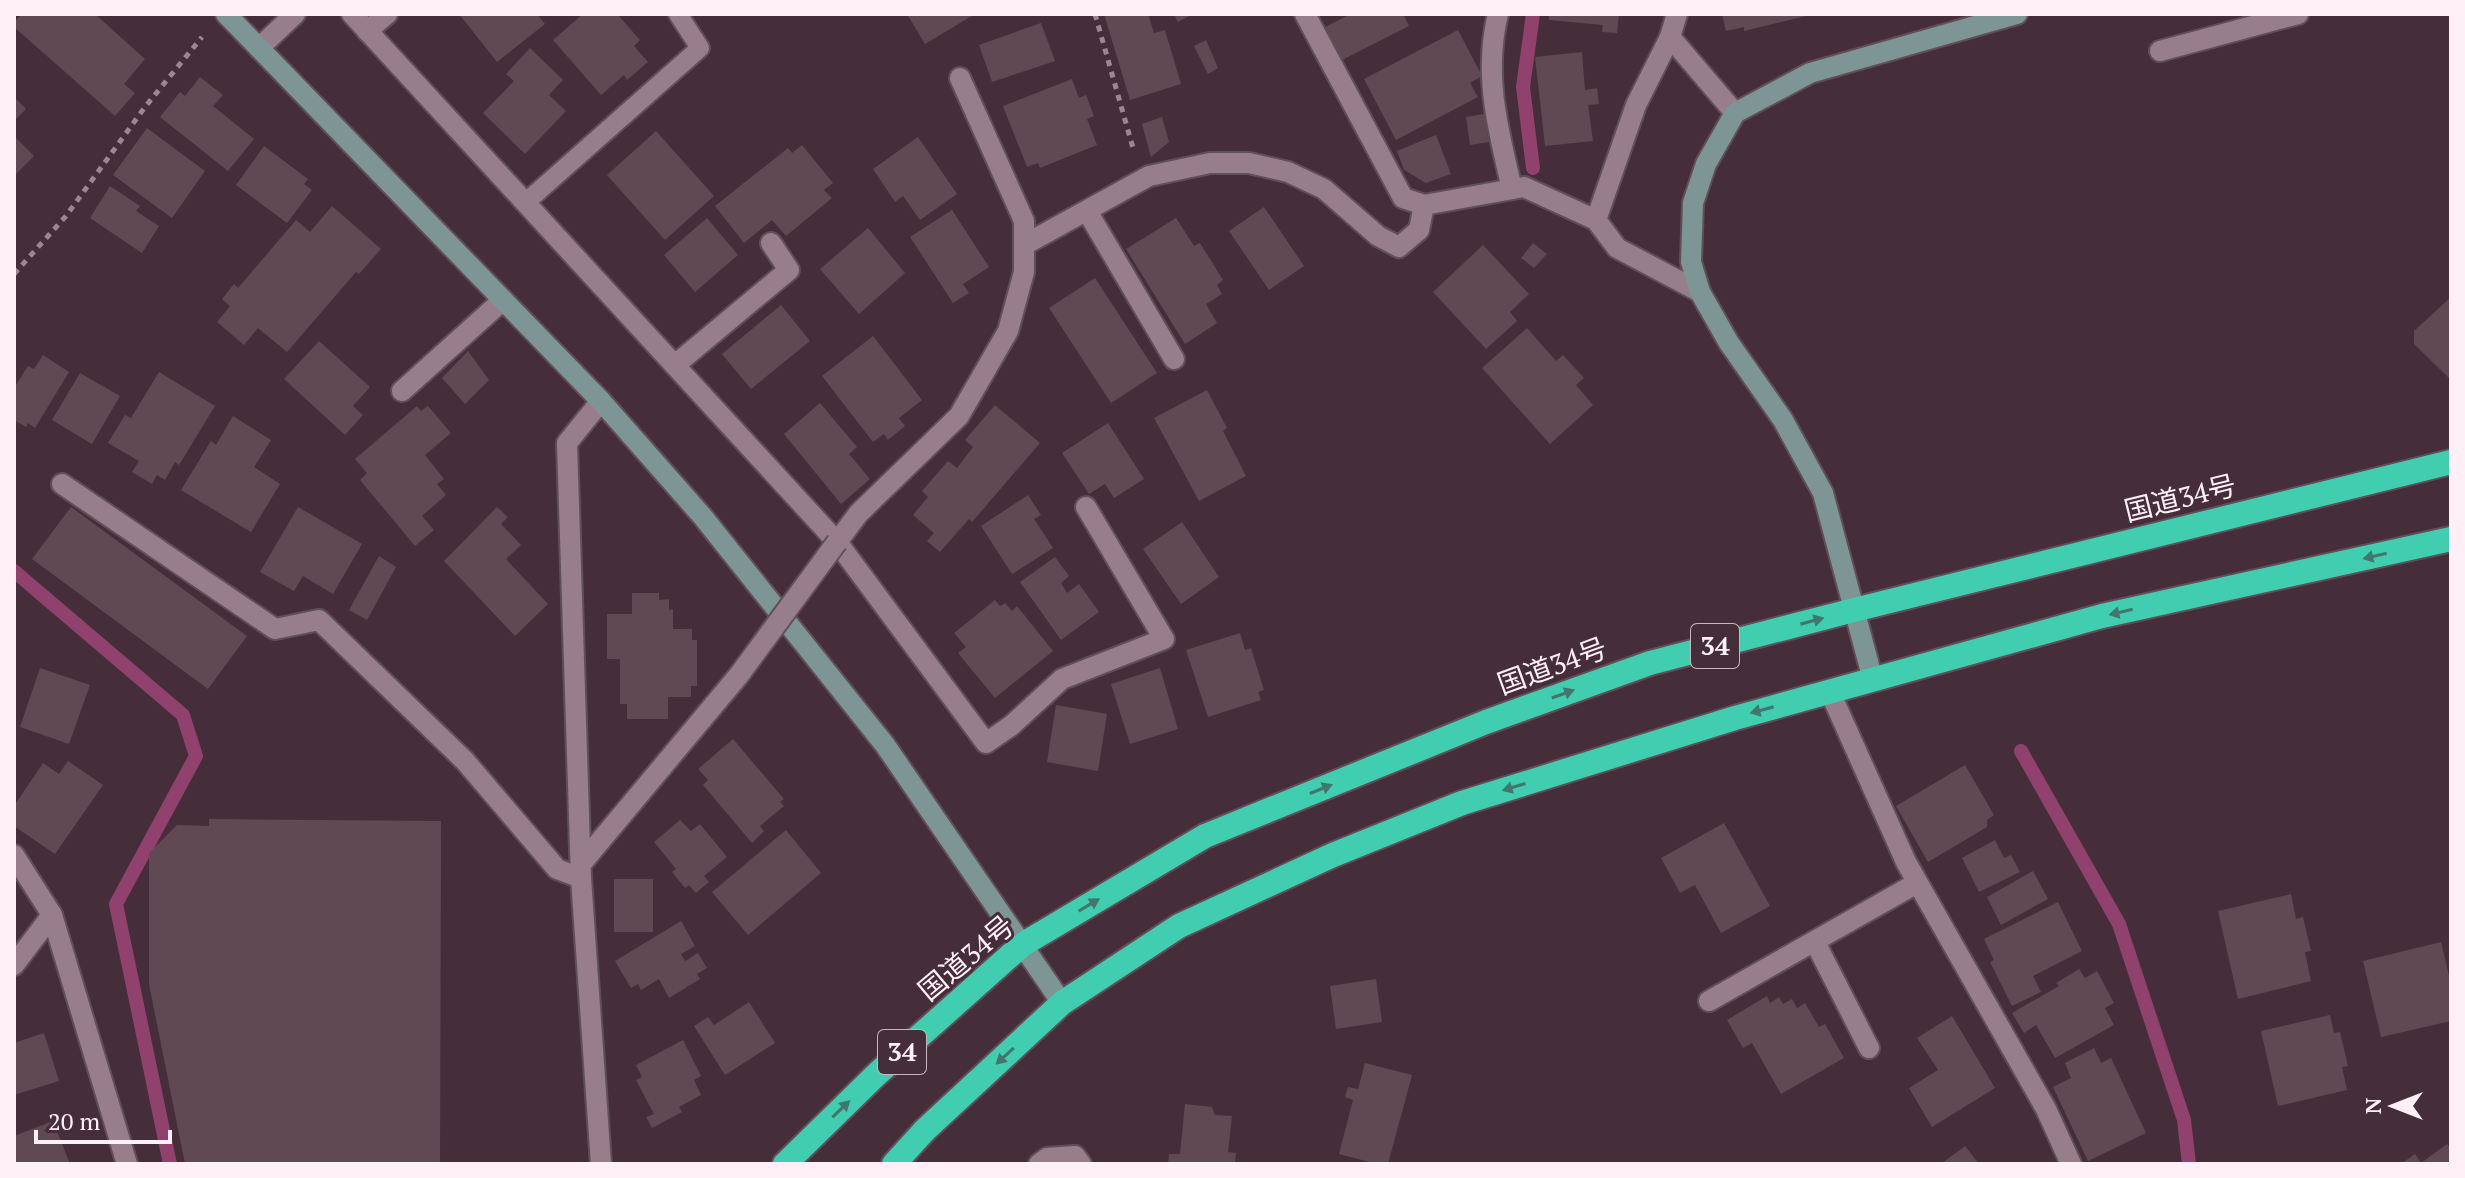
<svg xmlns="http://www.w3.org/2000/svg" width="2465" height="1178" viewBox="0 0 2465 1178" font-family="'PT Serif','Noto Sans JP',serif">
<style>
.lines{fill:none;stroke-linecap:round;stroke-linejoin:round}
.stream{stroke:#91416d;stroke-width:14}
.building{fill:#614954}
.lane-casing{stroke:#614f58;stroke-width:22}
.street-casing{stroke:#614f58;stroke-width:24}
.secondary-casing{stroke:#614f58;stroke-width:24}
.highway-casing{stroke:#614f58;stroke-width:28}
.path{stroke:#9a8790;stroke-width:5;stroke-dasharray:6 6;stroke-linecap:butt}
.lane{stroke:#987d8a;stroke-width:18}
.street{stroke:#987d8a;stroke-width:20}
.secondary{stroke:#7e9595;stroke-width:20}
.highway{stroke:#41ceb0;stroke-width:24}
.street-bridge-casing{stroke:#614f58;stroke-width:24;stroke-linecap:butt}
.street-bridge{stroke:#987d8a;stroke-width:20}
.oneway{fill:#43766f}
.labels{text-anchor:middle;stroke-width:6;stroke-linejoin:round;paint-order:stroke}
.shield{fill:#452e39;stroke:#c7b6be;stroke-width:2}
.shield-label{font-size:26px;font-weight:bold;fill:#fff0f7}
.street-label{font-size:28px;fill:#fff0f7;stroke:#452e39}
</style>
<rect width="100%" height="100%" fill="#452e39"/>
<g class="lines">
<g class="stream">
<polyline points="1533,14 1523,87 1533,168"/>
<polyline points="14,571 183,715 196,756 116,904 170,1164"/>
<polyline points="2021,751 2119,924 2184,1120 2189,1164"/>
</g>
</g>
<g class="building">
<polygon points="22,14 95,14 145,59 124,84 135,93 115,116 14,27 14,22"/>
<polygon points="459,14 537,14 545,24 497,62"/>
<polygon points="583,14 617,14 640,40 634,46 648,62 627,80 624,75 601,95 553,40"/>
<polygon points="907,14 975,14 925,44"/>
<polygon points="1104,14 1148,14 1154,33 1165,30 1181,84 1130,100"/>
<polygon points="1174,14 1193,14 1178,22"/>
<polygon points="1351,14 1403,14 1409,26 1342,60 1325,27"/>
<polygon points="1549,14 1619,14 1617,33 1602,32 1603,25 1549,20"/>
<polygon points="1722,14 1810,14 1810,15 1744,31 1744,27 1726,31"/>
<polygon points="1041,23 1055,61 992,82 979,45"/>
<polygon points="1458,30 1482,76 1470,83 1478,97 1396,140 1364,79"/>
<polygon points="1206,40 1218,68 1208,74 1194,46"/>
<polygon points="530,48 563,80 549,95 566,111 525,154 483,113 514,81 506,74"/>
<polygon points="1582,52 1585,90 1597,88 1599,104 1588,105 1593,141 1545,146 1535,57"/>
<polygon points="200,77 223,95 213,106 254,139 228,171 160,117 180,92 185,96"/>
<polygon points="1072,79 1079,98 1086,95 1094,116 1087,119 1097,145 1040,168 1038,163 1027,167 1003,106"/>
<polygon points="16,99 26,109 14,121 14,101"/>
<polygon points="1484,114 1489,142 1470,145 1466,117"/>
<polygon points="1162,117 1169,142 1151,157 1142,124"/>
<polygon points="147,128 205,171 172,218 113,175"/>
<polygon points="656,131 714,196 665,240 607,175"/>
<polygon points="1436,135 1451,174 1426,183 1404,170 1397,151"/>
<polygon points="14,136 34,156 14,176"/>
<polygon points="918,137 957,194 920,220 903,196 895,202 873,169"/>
<polygon points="802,145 833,183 824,190 832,198 786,236 772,220 744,243 715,206 788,148 792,153"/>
<polygon points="264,146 308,179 304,184 312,190 287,223 236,185"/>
<polygon points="110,186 140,206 136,211 159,226 142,253 90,218"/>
<polygon points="332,206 381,249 359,274 356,272 287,352 258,328 244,345 217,322 230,306 222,299 234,284 238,288 296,220 310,232"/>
<polygon points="1264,207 1304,266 1269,290 1229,231"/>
<polygon points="952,210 989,267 963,284 969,293 953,303 910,237"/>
<polygon points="707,218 738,255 695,292 664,255"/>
<polygon points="1176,218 1194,246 1200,243 1223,280 1217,285 1222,294 1206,304 1217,323 1185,344 1126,249"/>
<polygon points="868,228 905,273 859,314 820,269"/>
<polygon points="1533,243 1547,254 1534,268 1521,258"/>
<polygon points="1483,245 1529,294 1510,312 1517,321 1486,349 1433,292"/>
<polygon points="1095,278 1157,373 1111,403 1049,308"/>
<polygon points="2451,297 2451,380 2414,344 2414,331"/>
<polygon points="781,305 810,341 751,389 722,354"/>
<polygon points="1527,328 1556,361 1563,355 1584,378 1576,385 1593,405 1550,444 1482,368"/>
<polygon points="873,336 922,400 899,418 905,426 888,440 884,434 873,442 822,376"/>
<polygon points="319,341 370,387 353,406 363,415 345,435 284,379"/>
<polygon points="468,351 489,380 465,404 442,378"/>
<polygon points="43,355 69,372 35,428 28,423 26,427 14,420 14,388 28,366 34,369"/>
<polygon points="159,372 215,406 179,465 175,462 165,480 157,475 152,484 132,472 139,461 108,443 125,415 131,418"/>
<polygon points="80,373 120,396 92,444 52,420"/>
<polygon points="1207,390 1227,428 1223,431 1246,476 1199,501 1154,418"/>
<polygon points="820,403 857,447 849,454 870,479 841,504 784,434"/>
<polygon points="995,405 1040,443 972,522 969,519 940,552 927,541 934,533 913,515 928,497 922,491 948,461 957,468 973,447 965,440"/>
<polygon points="417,406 421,411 428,406 451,433 425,455 444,479 437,484 446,495 422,516 434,530 415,546 360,480 367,473 355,459"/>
<polygon points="233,416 271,440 254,467 280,484 251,532 181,490 211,441 216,445"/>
<polygon points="1108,423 1144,479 1114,498 1105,484 1089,494 1062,453"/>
<polygon points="1028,495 1041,515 1034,519 1053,548 1012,574 981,526"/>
<polygon points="71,507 247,636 208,689 32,559"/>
<polygon points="298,507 362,544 333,594 303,576 294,591 260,572"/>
<polygon points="497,507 508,517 501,524 521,545 506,559 548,604 515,636 444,561"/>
<polygon points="1182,522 1219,577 1181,604 1143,549"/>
<polygon points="379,556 396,567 367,620 349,610"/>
<polygon points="1055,557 1069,576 1061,583 1067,593 1079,584 1099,612 1061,640 1020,582"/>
<polygon points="632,593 659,593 659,600 669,599 669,610 673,609 673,629 692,629 692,640 697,640 697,686 691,686 691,697 668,697 668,719 627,719 627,704 620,704 620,659 607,659 607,614 632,614"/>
<polygon points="995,600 1000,606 1005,603 1012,611 1017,606 1053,651 995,698 958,653 966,647 954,633"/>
<polygon points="1240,633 1245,650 1251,648 1264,690 1258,692 1261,700 1208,717 1186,650"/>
<polygon points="40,668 90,685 69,744 20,727"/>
<polygon points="1160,668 1178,729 1130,744 1111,684"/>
<polygon points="1056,705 1107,714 1098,771 1047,762"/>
<polygon points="733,739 784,799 780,802 784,806 760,826 764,831 752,843 703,785 708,780 698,769"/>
<polygon points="68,761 103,785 55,854 14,826 14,806 43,763 59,774"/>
<polygon points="1965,765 1994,815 1987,820 1987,827 1928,862 1896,806"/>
<polygon points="209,819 441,821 440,1164 185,1164 149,984 149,853 177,825 209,826"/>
<polygon points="680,820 691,831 700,824 727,857 704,876 709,882 696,893 689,885 685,888 672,872 676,869 654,842"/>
<polygon points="1724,823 1770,906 1721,933 1695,885 1680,893 1661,858"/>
<polygon points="786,830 821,873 748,935 712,892"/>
<polygon points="1995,840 2004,858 2011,855 2020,872 1979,892 1962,858"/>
<polygon points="2033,871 2048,899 2001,925 1987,897"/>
<rect x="614" y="879" width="39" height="53"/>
<polygon points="2291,894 2296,919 2303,917 2311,951 2305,952 2311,981 2238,999 2218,911"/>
<polygon points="2058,902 2082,951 2033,976 2041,992 2012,1006 1990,962 1994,960 1984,939"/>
<polygon points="681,921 695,946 681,954 685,961 698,953 707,968 697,974 700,979 669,998 659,979 641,990 638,984 631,988 615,961"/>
<polygon points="2441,942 2451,984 2451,1021 2381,1037 2363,961"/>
<polygon points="2079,969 2085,978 2097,971 2114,1003 2105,1008 2114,1025 2055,1058 2036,1025 2024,1033 2012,1013 2059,986 2056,983"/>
<polygon points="1376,979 1382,1022 1336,1029 1330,986"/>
<polygon points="1767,996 1770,1003 1779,997 1783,1004 1792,999 1797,1008 1805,1003 1819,1027 1825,1024 1844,1058 1781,1094 1752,1043 1743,1048 1727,1020"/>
<polygon points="749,1002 775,1043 725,1075 694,1026 708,1017 714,1025"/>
<polygon points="2330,1015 2334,1033 2340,1032 2348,1066 2342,1067 2347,1090 2278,1106 2261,1031"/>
<polygon points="1952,1016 1995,1088 1932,1127 1909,1088 1938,1070 1917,1038"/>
<polygon points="44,1033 59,1081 14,1095 14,1043"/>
<polygon points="683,1040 701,1076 694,1080 701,1095 679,1107 682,1112 652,1128 646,1117 654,1114 636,1080 642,1077 636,1065"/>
<polygon points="2094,1048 2101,1063 2111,1058 2146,1133 2088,1161 2053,1087 2071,1078 2065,1063"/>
<polygon points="1365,1063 1412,1075 1388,1164 1377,1164 1339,1154 1353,1100 1345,1097 1348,1087 1358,1089"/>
<polygon points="1185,1104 1212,1107 1215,1115 1232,1116 1228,1152 1236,1153 1235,1164 1168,1164 1169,1154 1180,1154"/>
<polygon points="53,1121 70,1164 17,1164 14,1156 14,1136"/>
<polygon points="2447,1144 2451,1149 2451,1164 2401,1164 2415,1154 2421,1163"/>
<polygon points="1965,1146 1979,1164 1941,1164"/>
</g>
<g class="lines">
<g class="lane-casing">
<polyline id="lane" points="525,203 700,48 678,14"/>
</g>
<g class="street-casing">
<g id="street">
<polyline points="352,14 837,542 986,743 1012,725 1062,679 1164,639 1086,507"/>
<polyline points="1305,14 1403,198 1424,205 1524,187 1596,220 1617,248 1700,292"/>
<path d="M 1498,14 C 1483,75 1498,129 1512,189"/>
<polyline points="1677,14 1670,37 1735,113"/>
<polyline points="367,31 387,14"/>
<polyline points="259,48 295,14"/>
<polyline points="2160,51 2298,14"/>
<polyline points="1087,211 1174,359"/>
<polyline points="1596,220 1636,105 1670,37"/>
<polyline points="1024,245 1149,176 1210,163 1249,163 1288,172 1324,189 1378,236 1399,247 1419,230 1424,205"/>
<polyline points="675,365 789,270 771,243"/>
<polyline points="402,391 503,300"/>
<polyline points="601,401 567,443 581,878 601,1164"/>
<polyline points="62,484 275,629 319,620 465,761 557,869 581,878"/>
<polyline points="837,542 859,513 959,416 1008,331 1024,272 1024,221 960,78"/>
<polyline points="1830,692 1906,862 2046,1109 2071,1164"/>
<polyline points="14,855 52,915 127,1164"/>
<polyline points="581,864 739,675"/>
<polyline points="1815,942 1869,1048"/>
<polyline points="14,965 52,915"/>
<polyline points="1709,1001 1917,883"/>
<polyline points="1039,1164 1047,1158 1075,1156 1081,1164"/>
</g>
</g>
<g class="secondary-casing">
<g id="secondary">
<polyline points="226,14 601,401 703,517 885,745 1062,1003"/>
<polyline points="1873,680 1823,493 1783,420 1729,343 1700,292 1691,262 1693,203 1706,164 1735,113 1810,73 2017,14"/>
</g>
</g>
<g class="highway-casing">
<g id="highway">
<polyline points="785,1164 877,1074 1022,945 1205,836 1486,722 1650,663 1854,610 2451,462"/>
<polyline points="894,1164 925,1130 1062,1003 1179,926 1333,855 1462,803 1735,718 2102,616 2451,539"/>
</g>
</g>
<g class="path">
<polyline points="1095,14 1133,148"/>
<polyline points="14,274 66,216 145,107 202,37"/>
</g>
<use href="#lane" class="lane"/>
<use href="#street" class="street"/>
<use href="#secondary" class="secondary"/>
<use href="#highway" class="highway"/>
<g class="street-bridge-casing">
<polyline id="street-bridge" points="739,675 837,542"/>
</g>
<use href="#street-bridge" class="street-bridge"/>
</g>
<defs><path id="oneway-solid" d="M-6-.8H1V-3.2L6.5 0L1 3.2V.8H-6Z" transform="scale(2)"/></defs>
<g class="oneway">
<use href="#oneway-solid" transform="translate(2375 556) rotate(167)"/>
<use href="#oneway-solid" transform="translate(2121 612) rotate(167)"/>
<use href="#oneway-solid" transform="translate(1812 621) rotate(-15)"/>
<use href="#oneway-solid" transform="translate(1563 694) rotate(-20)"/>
<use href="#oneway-solid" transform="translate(1762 710) rotate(165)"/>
<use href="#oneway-solid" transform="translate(1514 787) rotate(163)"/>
<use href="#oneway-solid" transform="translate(1321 789) rotate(-22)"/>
<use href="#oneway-solid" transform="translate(1089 905) rotate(-31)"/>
<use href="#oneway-solid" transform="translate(1005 1056) rotate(137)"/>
<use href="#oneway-solid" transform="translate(841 1109) rotate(-44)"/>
</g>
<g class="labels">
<g class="shield">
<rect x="1691" y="624" width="48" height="44" rx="6"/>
<rect x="878" y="1030" width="48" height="44" rx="6"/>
</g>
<g class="shield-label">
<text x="1715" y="655">34</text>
<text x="902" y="1061">34</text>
</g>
<g class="street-label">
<text transform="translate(2180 498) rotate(-14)" y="10">国道34号</text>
<text transform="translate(1552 666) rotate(-20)" y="10">国道34号</text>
<text transform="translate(966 958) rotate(-40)" y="10">国道34号</text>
</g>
</g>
<rect width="2465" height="1178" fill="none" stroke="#fff0f7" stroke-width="32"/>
<g transform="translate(2393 1106) rotate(270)" stroke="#452e39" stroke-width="6" paint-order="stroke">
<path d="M0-6L14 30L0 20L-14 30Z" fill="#fff0f7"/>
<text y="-12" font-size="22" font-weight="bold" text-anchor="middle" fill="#fff0f7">N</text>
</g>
<path d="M36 1130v12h134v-12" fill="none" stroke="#fff0f7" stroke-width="4"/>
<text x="48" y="1130" font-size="24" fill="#fff0f7" stroke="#452e39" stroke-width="6" paint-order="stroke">20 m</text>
</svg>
